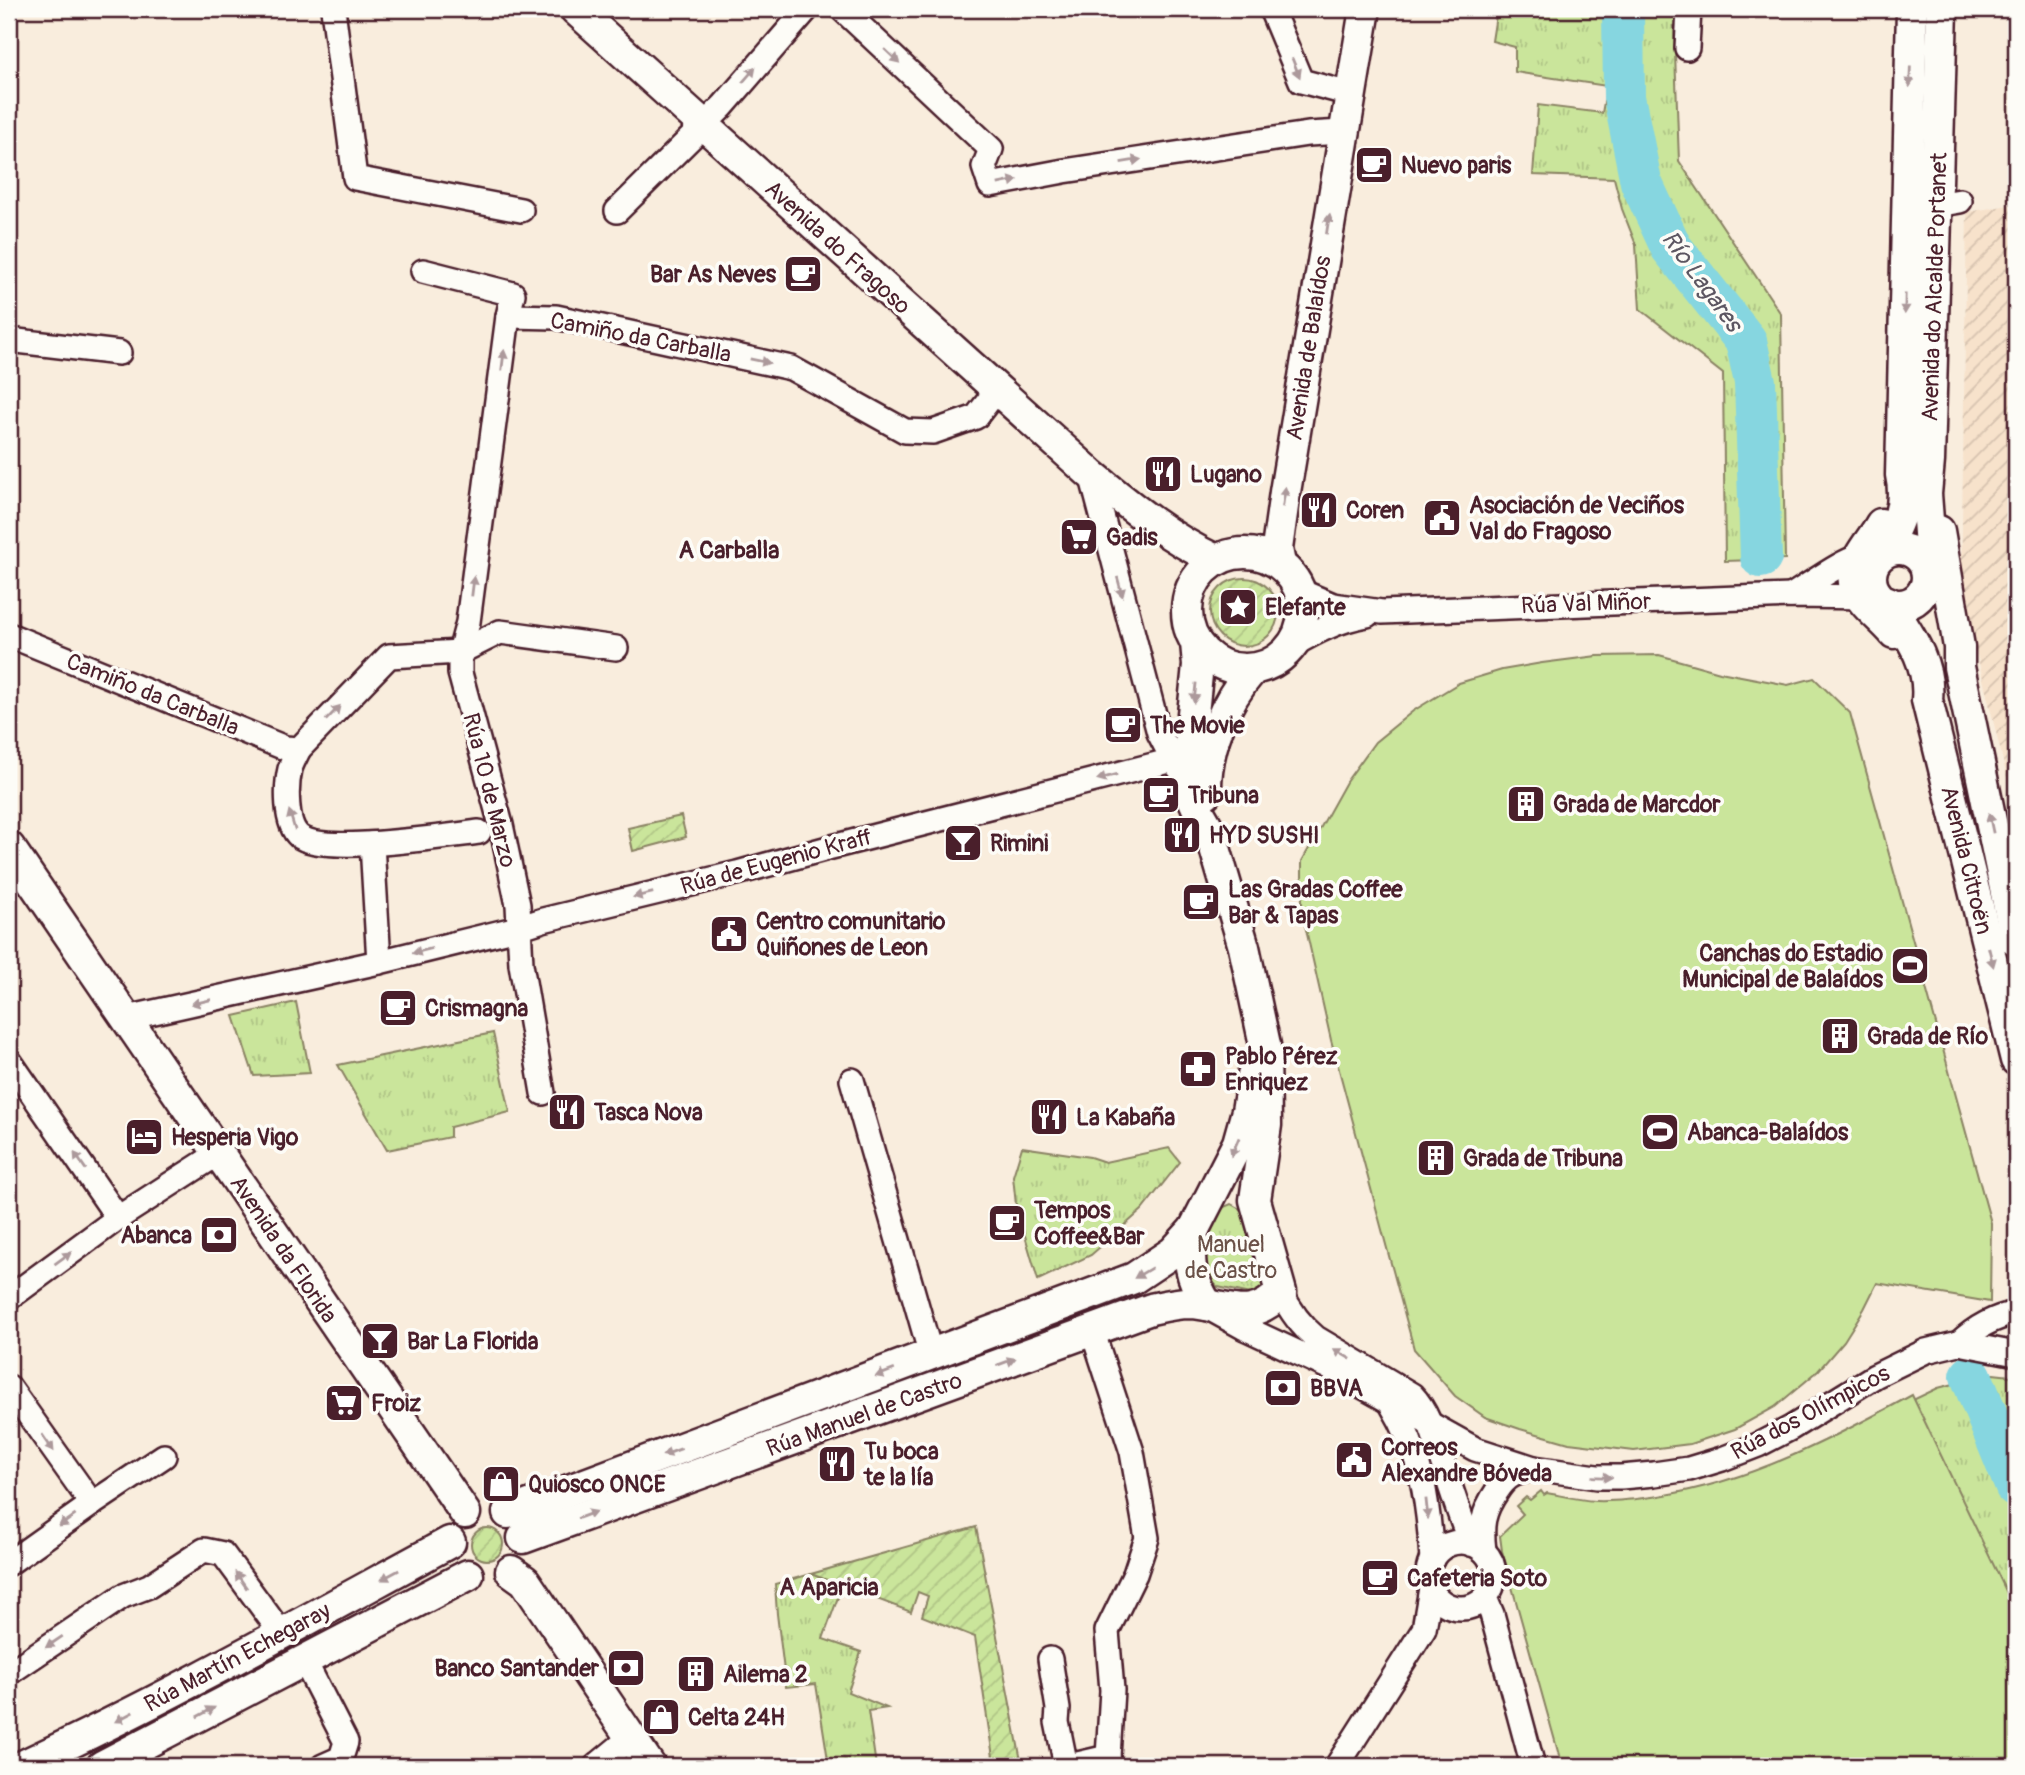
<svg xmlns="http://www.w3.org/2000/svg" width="2025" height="1775" viewBox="0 0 2025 1775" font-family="Pangolin,sans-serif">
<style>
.industrial{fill:url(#industrial-furrows)}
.park{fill:url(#park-tufts);stroke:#8a8263;stroke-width:2}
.garden{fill:url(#garden-furrows);stroke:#8a8263;stroke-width:2}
.pitch{fill:#cae59b;stroke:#8a8263;stroke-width:2}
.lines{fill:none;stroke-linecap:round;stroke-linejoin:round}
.river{stroke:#86d6e0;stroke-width:42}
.minor-casing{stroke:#4a1f2b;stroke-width:28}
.major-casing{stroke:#4a1f2b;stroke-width:35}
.minor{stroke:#fdfcf7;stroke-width:23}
.major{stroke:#fdfcf7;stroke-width:30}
.oneway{fill:#ac999b}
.labels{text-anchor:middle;stroke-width:7;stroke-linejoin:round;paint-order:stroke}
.poi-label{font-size:23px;font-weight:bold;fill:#4a1f2b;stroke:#fdfcf7;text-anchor:start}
.street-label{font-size:23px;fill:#4a1f2b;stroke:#fdfcf7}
.park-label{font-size:23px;fill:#6a5047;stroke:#fdfcf7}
.water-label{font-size:24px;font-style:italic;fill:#5c5661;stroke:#fdfcf7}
.neighbourhood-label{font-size:24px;font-weight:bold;fill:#4a1f2b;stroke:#fdfcf7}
</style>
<defs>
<pattern id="industrial-furrows" width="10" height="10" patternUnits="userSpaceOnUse" patternTransform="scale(1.75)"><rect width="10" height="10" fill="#f7e2cb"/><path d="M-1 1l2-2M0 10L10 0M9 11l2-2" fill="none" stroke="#d5c1ae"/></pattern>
<pattern id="park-tufts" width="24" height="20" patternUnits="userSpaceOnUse" patternTransform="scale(1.75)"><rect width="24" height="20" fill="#cae59b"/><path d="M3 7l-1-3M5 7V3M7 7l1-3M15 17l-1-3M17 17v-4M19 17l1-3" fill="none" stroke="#afc486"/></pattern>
<pattern id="garden-furrows" width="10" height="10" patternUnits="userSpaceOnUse" patternTransform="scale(1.75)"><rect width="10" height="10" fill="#cae59b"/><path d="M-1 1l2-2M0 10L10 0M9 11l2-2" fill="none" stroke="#afc486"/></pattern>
</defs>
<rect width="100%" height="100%" fill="#f9eddd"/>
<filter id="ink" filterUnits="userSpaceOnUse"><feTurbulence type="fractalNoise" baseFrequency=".0143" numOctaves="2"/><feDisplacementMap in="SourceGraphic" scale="14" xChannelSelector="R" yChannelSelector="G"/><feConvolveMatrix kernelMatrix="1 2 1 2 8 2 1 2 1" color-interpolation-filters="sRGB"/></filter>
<g filter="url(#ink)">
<polygon class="industrial" points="2016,204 2016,814 1961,589 1967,212"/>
<g class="park">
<polygon points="1497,9 1702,9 1701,22 1674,26 1679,161 1781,314 1785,559 1725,561 1723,374 1640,309 1636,245 1622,209 1614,178 1533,175 1538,105 1602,113 1607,86 1515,72 1515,47 1492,41"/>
<polygon points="296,1002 310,1073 254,1076 234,1016"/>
<polygon points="493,1033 510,1112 450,1127 450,1137 387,1150 338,1065"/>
<polygon points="1022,1147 1090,1157 1105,1162 1169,1148 1180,1162 1142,1210 1091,1255 1038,1280 1016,1205 1013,1176"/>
<polygon points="1231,1204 1249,1214 1265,1285 1260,1291 1251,1294 1218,1287 1209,1279 1202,1267 1203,1248 1219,1212 1224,1207"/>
<polygon points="1993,1374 2011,1376 2016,1379 2016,1766 1867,1422 1938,1388"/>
<polygon points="811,1574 842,1586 823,1639 861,1652 848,1692 887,1708 868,1711 876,1766 829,1766 816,1684 786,1687 777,1614 775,1584"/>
</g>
<g class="garden">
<circle cx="1244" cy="612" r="34"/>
<polygon points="681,816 686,837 633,851 628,828"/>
<polygon points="976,1527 1022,1766 934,1766 993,1757 975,1637 922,1616 928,1596 918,1592 911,1612 811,1574"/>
<circle cx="487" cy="1544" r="16"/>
</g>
<g class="pitch">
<polygon points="1659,655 1720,672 1788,685 1814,678 1850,713 1991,1223 1990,1302 1877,1283 1864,1309 1844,1341 1818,1371 1775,1407 1735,1429 1690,1444 1634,1451 1569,1443 1520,1429 1485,1417 1455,1396 1414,1349 1331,1040 1302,912 1302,861 1346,782 1375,742 1413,711 1459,683 1502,670 1542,663 1597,656"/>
<path d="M 1912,1395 L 2008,1595 L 2016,1629 L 2016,1766 L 1562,1766 L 1502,1551 L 1500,1536 L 1523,1514 L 1516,1506 L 1526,1497 L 1530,1500 L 1541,1491 L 1544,1495 L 1547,1493 C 1563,1496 1579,1500 1595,1501 C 1616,1502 1638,1499 1659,1496 C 1750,1482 1832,1439 1912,1395 Z"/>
</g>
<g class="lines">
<g class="river">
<polyline points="1623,9 1624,97 1641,182 1671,247 1746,341 1755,382 1761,557"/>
<polyline points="1971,1376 2016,1487"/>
</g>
<g class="minor-casing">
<g id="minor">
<polyline points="333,9 355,178 521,210"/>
<polyline points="842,9 991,149 984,167 990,185 1064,171 1308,134 1343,132"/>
<polyline points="1271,9 1301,81 1350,94"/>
<polyline points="1687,48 1689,9"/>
<polyline points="1937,205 1960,201"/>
<polyline points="617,211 723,106 807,9"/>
<polyline points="423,271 513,294 508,316"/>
<polyline points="9,340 119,353"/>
<polyline points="1091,474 1159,733 1173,760 1181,771"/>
<polyline points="1300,591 1333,605 1382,612 1791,596 1874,597"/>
<path d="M 1791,596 C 1808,586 1849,555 1867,555"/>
<polyline points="9,635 285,748 299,749 389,656 460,652 500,632 616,648"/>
<path d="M 1293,645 C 1317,631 1339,620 1367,615"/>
<path d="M 299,749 C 296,756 292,762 290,769 C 286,786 285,824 299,836 C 322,855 446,836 479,832"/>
<polyline points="372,844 379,962"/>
<polyline points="127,1018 379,962 518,928 543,920 737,873 828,848 1173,760 1190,743"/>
<polyline points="9,1060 118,1218"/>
<polyline points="852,1080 931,1355"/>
<polyline points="543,1093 521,964 518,905 501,825 460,673 460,652 468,622 508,316 556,317 791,368 905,431 933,432 976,417 997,390"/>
<path d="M 1281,1292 C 1290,1311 1300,1325 1316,1338 L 1412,1395 C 1431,1415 1436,1444 1445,1470 C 1453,1495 1461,1520 1471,1544"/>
<polyline points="9,1298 118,1218 219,1153"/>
<polyline points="1214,1311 1243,1327 1326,1366 1475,1449 1534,1468 1597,1477 1621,1477 1654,1474 1689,1469 1722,1459 1758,1445 1791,1428 1875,1376 1926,1351 1959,1343 2016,1354"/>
<polyline points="1092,1330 1132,1452 1147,1538 1135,1574 1107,1631 1112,1690 1108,1757 1110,1766"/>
<path d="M 1959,1343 C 1975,1328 1995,1317 2016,1313"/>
<polyline points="9,1387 92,1504"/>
<path d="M 1390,1402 C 1422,1455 1428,1499 1432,1560"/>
<circle cx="1461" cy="1575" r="33"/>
<path d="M 1484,1551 C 1481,1526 1482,1513 1497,1491 C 1501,1485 1505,1479 1513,1475 C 1519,1472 1527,1470 1534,1468"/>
<polyline points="9,1563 92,1504 164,1456"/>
<polyline points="1485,1598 1492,1614 1533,1766"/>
<polyline points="1050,1659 1058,1709 1057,1722 1066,1766"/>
<polyline points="304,1660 346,1742 341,1758 323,1766"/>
<polyline points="9,1673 123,1596 149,1586 204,1550 223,1554 282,1634"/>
<polyline points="596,1766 630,1738"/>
<polyline points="1069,1766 1108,1757"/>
<polyline points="1337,1766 1424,1629 1431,1588"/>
</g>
</g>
<g class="major-casing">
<g id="major">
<path d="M 575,9 L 1091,474 C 1131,507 1169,538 1216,560"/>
<path d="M 1881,524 C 1875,535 1866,545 1860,556 C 1839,592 1874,609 1894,633"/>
<polyline points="1939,531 1959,647 1959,667 2016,941"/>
<circle cx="1899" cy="577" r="28"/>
<circle cx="1245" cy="611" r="58"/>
<path d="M 1881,555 C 1896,527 1908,508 1901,475 L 1912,9"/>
<polyline points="1280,564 1277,549 1285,492 1365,9"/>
<polyline points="1925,564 1930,546 1926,494 1929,461 1942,9"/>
<path d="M 1888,602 C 1907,632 1931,662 1927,700 L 2016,1060"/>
<path d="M 1206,793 C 1205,749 1224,702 1253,669"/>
<polyline points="9,847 465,1513"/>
<path d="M 1194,1229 C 1186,1260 1190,1277 1207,1305"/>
<polyline points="508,1513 1134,1278 1173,1252 1194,1229 1238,1143 1247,1111 1253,1075"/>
<path d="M 523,1538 L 1151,1309 C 1164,1306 1176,1303 1189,1303 C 1227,1304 1249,1326 1281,1292 L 1255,1200 L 1266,1125 L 1265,1045 L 1244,947 L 1210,831 L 1199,812 L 1192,796 L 1190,782 L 1190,743 L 1198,665 L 1196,643"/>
<polyline points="511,1571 525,1581 650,1766"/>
<path d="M 22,1766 C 168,1698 308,1619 450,1542"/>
<polyline points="102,1766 468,1575"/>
</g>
</g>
<use href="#minor" class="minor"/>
<use href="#major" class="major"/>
</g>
<defs><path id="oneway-solid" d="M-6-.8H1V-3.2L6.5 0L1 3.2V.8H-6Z" transform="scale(1.75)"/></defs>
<g class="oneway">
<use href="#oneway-solid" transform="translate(892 56) rotate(43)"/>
<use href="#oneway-solid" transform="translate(1296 68) rotate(68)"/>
<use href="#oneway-solid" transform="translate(749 75) rotate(-49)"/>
<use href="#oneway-solid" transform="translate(1910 77) rotate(92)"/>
<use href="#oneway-solid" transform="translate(1131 161) rotate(-9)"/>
<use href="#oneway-solid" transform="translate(1008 182) rotate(-11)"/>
<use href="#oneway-solid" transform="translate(1328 224) rotate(-81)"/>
<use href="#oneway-solid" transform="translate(1905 304) rotate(91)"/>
<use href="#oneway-solid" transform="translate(503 360) rotate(-83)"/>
<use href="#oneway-solid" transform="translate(760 361) rotate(12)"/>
<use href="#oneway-solid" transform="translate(1284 497) rotate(-82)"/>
<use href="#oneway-solid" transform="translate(473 586) rotate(-83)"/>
<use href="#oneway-solid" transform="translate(1120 587) rotate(75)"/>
<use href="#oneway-solid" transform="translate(1195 693) rotate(96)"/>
<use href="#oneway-solid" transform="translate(333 713) rotate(-46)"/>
<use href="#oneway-solid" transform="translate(1107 777) rotate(166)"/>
<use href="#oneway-solid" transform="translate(292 820) rotate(-107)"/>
<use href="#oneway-solid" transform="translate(1991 823) rotate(-102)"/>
<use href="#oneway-solid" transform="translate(643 895) rotate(167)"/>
<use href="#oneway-solid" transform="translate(422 951) rotate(166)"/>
<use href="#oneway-solid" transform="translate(1991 957) rotate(76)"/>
<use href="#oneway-solid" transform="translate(201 1002) rotate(167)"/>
<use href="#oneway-solid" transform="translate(1235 1147) rotate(113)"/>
<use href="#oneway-solid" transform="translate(80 1161) rotate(-125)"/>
<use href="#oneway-solid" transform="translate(63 1258) rotate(-36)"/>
<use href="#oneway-solid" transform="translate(1143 1273) rotate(149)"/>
<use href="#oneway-solid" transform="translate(1342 1354) rotate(-150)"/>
<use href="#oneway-solid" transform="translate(1006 1362) rotate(-20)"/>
<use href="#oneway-solid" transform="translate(885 1373) rotate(159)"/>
<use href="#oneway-solid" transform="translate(48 1443) rotate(55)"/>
<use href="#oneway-solid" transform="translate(672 1452) rotate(160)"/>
<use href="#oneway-solid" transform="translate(1602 1477) rotate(2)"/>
<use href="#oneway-solid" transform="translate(1427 1509) rotate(84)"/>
<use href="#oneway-solid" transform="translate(587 1515) rotate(-20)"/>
<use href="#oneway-solid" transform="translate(67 1521) rotate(145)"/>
<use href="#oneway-solid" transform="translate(390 1575) rotate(151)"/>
<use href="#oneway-solid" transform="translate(241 1580) rotate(-125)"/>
<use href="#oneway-solid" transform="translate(54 1642) rotate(146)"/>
<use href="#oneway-solid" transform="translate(206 1712) rotate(-28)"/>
<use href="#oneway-solid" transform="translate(124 1717) rotate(152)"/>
</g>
</g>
<defs>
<g id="cafe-square" transform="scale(2.0125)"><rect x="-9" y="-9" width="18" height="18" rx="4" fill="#4a1f2b" stroke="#fdfcf7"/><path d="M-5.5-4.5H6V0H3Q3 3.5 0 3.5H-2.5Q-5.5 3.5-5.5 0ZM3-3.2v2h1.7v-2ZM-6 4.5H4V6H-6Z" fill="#fff"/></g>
<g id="restaurant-square" transform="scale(2.0125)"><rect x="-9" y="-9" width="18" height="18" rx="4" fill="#4a1f2b" stroke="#fdfcf7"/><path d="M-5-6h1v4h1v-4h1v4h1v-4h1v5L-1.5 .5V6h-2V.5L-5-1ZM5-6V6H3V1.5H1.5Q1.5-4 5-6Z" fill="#fff"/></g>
<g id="civic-square" transform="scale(2.0125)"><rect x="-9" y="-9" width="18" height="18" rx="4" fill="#4a1f2b" stroke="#fdfcf7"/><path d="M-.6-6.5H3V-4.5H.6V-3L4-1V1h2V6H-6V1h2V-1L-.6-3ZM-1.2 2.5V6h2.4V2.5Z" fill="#fff"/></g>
<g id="supermarket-square" transform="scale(2.0125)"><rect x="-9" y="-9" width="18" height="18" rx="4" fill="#4a1f2b" stroke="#fdfcf7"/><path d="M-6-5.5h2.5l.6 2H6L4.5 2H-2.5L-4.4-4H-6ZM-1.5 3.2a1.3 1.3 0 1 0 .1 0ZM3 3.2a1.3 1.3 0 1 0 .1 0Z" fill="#fff"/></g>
<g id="sight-square" transform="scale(2.0125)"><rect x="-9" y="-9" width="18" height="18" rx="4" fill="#4a1f2b" stroke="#fdfcf7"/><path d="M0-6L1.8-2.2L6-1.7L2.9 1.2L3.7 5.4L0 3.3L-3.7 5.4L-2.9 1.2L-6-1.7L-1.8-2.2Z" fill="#fff"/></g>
<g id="building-square" transform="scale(2.0125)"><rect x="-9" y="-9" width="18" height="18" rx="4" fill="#4a1f2b" stroke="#fdfcf7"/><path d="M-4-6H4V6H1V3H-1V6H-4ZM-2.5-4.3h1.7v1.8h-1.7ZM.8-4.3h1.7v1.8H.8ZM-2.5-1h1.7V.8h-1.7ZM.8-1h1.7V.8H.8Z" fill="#fff"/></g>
<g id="bar-square" transform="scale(2.0125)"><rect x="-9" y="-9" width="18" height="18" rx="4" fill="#4a1f2b" stroke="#fdfcf7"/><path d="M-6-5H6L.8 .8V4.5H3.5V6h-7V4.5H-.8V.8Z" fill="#fff"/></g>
<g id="stadium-square" transform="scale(2.0125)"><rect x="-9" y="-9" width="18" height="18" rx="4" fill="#4a1f2b" stroke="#fdfcf7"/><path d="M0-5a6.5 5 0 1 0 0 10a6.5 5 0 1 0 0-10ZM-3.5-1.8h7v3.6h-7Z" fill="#fff"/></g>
<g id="pharmacy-square" transform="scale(2.0125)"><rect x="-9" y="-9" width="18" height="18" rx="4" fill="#4a1f2b" stroke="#fdfcf7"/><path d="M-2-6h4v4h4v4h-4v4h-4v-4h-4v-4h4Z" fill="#fff"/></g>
<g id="hotel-square" transform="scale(2.0125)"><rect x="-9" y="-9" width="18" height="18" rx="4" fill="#4a1f2b" stroke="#fdfcf7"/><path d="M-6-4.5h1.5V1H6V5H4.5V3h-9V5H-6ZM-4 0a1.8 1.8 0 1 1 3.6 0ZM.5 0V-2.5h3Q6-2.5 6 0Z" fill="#fff"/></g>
<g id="bank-square" transform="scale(2.0125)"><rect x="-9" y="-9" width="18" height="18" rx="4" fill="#4a1f2b" stroke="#fdfcf7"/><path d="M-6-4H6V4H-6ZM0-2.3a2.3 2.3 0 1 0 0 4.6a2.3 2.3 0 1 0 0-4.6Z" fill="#fff"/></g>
<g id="shop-square" transform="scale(2.0125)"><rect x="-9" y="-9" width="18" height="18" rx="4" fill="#4a1f2b" stroke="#fdfcf7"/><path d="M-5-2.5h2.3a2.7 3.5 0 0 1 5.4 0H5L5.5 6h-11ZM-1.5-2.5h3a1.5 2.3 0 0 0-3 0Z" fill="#fff"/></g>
</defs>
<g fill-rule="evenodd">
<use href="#cafe-square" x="1374" y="165"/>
<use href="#cafe-square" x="803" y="274"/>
<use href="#restaurant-square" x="1163" y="474"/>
<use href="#restaurant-square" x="1319" y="510"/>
<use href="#civic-square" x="1442" y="518"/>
<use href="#supermarket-square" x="1079" y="537"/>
<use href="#sight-square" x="1238" y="607"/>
<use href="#cafe-square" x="1123" y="725"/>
<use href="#cafe-square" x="1161" y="795"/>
<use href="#building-square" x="1526" y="804"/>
<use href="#restaurant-square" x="1182" y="835"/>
<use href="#bar-square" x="963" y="843"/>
<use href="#cafe-square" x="1201" y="902"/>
<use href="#civic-square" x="729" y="934"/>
<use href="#stadium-square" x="1910" y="966"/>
<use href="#cafe-square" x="398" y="1008"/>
<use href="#building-square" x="1840" y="1036"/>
<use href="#pharmacy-square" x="1198" y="1069"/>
<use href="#restaurant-square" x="567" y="1112"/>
<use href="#restaurant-square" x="1049" y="1117"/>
<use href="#stadium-square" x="1660" y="1132"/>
<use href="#hotel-square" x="144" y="1137"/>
<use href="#building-square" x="1436" y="1158"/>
<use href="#cafe-square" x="1007" y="1223"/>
<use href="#bank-square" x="219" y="1235"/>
<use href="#bar-square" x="380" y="1341"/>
<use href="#bank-square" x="1283" y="1388"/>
<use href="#supermarket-square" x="344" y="1403"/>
<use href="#civic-square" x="1354" y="1460"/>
<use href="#restaurant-square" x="837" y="1464"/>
<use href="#shop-square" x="501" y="1484"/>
<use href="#cafe-square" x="1380" y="1578"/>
<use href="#bank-square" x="626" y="1668"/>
<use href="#building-square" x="696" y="1674"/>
<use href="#shop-square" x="661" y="1717"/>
</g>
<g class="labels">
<g class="poi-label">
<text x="1401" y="173">Nuevo paris</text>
<text x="776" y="282" text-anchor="end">Bar As Neves</text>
<text x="1190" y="482">Lugano</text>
<text x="1469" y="513">Asociación de Veciños<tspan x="1469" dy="26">Val do Fragoso</tspan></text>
<text x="1346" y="518">Coren</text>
<text x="1106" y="545">Gadis</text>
<text x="1265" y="615">Elefante</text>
<text x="1150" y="733">The Movie</text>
<text x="1188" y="803">Tribuna</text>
<text x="1553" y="812">Grada de Marcdor</text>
<text x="1209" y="843">HYD SUSHI</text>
<text x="990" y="851">Rimini</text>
<text x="1228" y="897">Las Gradas Coffee<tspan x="1228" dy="26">Bar &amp; Tapas</tspan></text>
<text x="756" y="929">Centro comunitario<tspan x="756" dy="26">Quiñones de Leon</tspan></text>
<text x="1883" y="961" text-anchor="end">Canchas do Estadio<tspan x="1883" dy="26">Municipal de Balaídos</tspan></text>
<text x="425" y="1016">Crismagna</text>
<text x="1867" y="1044">Grada de Río</text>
<text x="1225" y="1064">Pablo Pérez<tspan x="1225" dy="26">Enriquez</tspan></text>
<text x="594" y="1120">Tasca Nova</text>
<text x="1076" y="1125">La Kabaña</text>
<text x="1687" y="1140">Abanca-Balaídos</text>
<text x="171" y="1145">Hesperia Vigo</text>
<text x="1463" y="1166">Grada de Tribuna</text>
<text x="1034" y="1218">Tempos<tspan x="1034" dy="26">Coffee&amp;Bar</tspan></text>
<text x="192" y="1243" text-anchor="end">Abanca</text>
<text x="407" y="1349">Bar La Florida</text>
<text x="1310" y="1396">BBVA</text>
<text x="371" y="1411">Froiz</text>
<text x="1381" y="1455">Correos<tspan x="1381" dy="26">Alexandre Bóveda</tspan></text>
<text x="864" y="1459">Tu boca<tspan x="864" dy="26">te la lía</tspan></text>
<text x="528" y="1492">Quiosco ONCE</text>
<text x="1407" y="1586">Cafeteria Soto</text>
<text x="599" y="1676" text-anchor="end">Banco Santander</text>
<text x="723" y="1682">Ailema 2</text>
<text x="688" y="1725">Celta 24H</text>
</g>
<g class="street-label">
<text transform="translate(838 247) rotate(42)" y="8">Avenida do Fragoso</text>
<text transform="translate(1934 287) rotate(-88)" y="8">Avenida do Alcalde Portanet</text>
<text transform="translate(641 337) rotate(11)" y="8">Camiño da Carballa</text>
<text transform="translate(1308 348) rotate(-81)" y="8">Avenida de Balaídos</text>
<text transform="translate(1586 603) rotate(-2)" y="8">Rúa Val Miñor</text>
<text transform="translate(153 694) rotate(22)" y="8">Camiño da Carballa</text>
<text transform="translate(490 790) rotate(76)" y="8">Rúa 10 de Marzo</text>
<text transform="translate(1967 860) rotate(76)" y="8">Avenida Citroën</text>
<text transform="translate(776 861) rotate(-15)" y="8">Rúa de Eugenio Kraff</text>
<text transform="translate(284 1249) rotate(56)" y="8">Avenida da Florida</text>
<text transform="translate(1810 1412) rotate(-28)" y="8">Rúa dos Olímpicos</text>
<text transform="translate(864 1414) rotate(-20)" y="8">Rúa Manuel de Castro</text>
<text transform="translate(237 1657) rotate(-28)" y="8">Rúa Martín Echegaray</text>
</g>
<g class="park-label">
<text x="1231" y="1252">Manuel<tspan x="1231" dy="26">de Castro</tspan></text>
</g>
<g class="water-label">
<text transform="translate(1702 281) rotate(54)" y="8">Río Lagares</text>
</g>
<g class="neighbourhood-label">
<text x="729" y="558">A Carballa</text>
<text x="829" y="1595">A Aparicia</text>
</g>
</g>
<rect width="2025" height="1775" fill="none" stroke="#fdfcf7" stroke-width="35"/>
<rect x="18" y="18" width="1990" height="1740" fill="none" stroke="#4a1f2b" stroke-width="2.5" filter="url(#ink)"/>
</svg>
